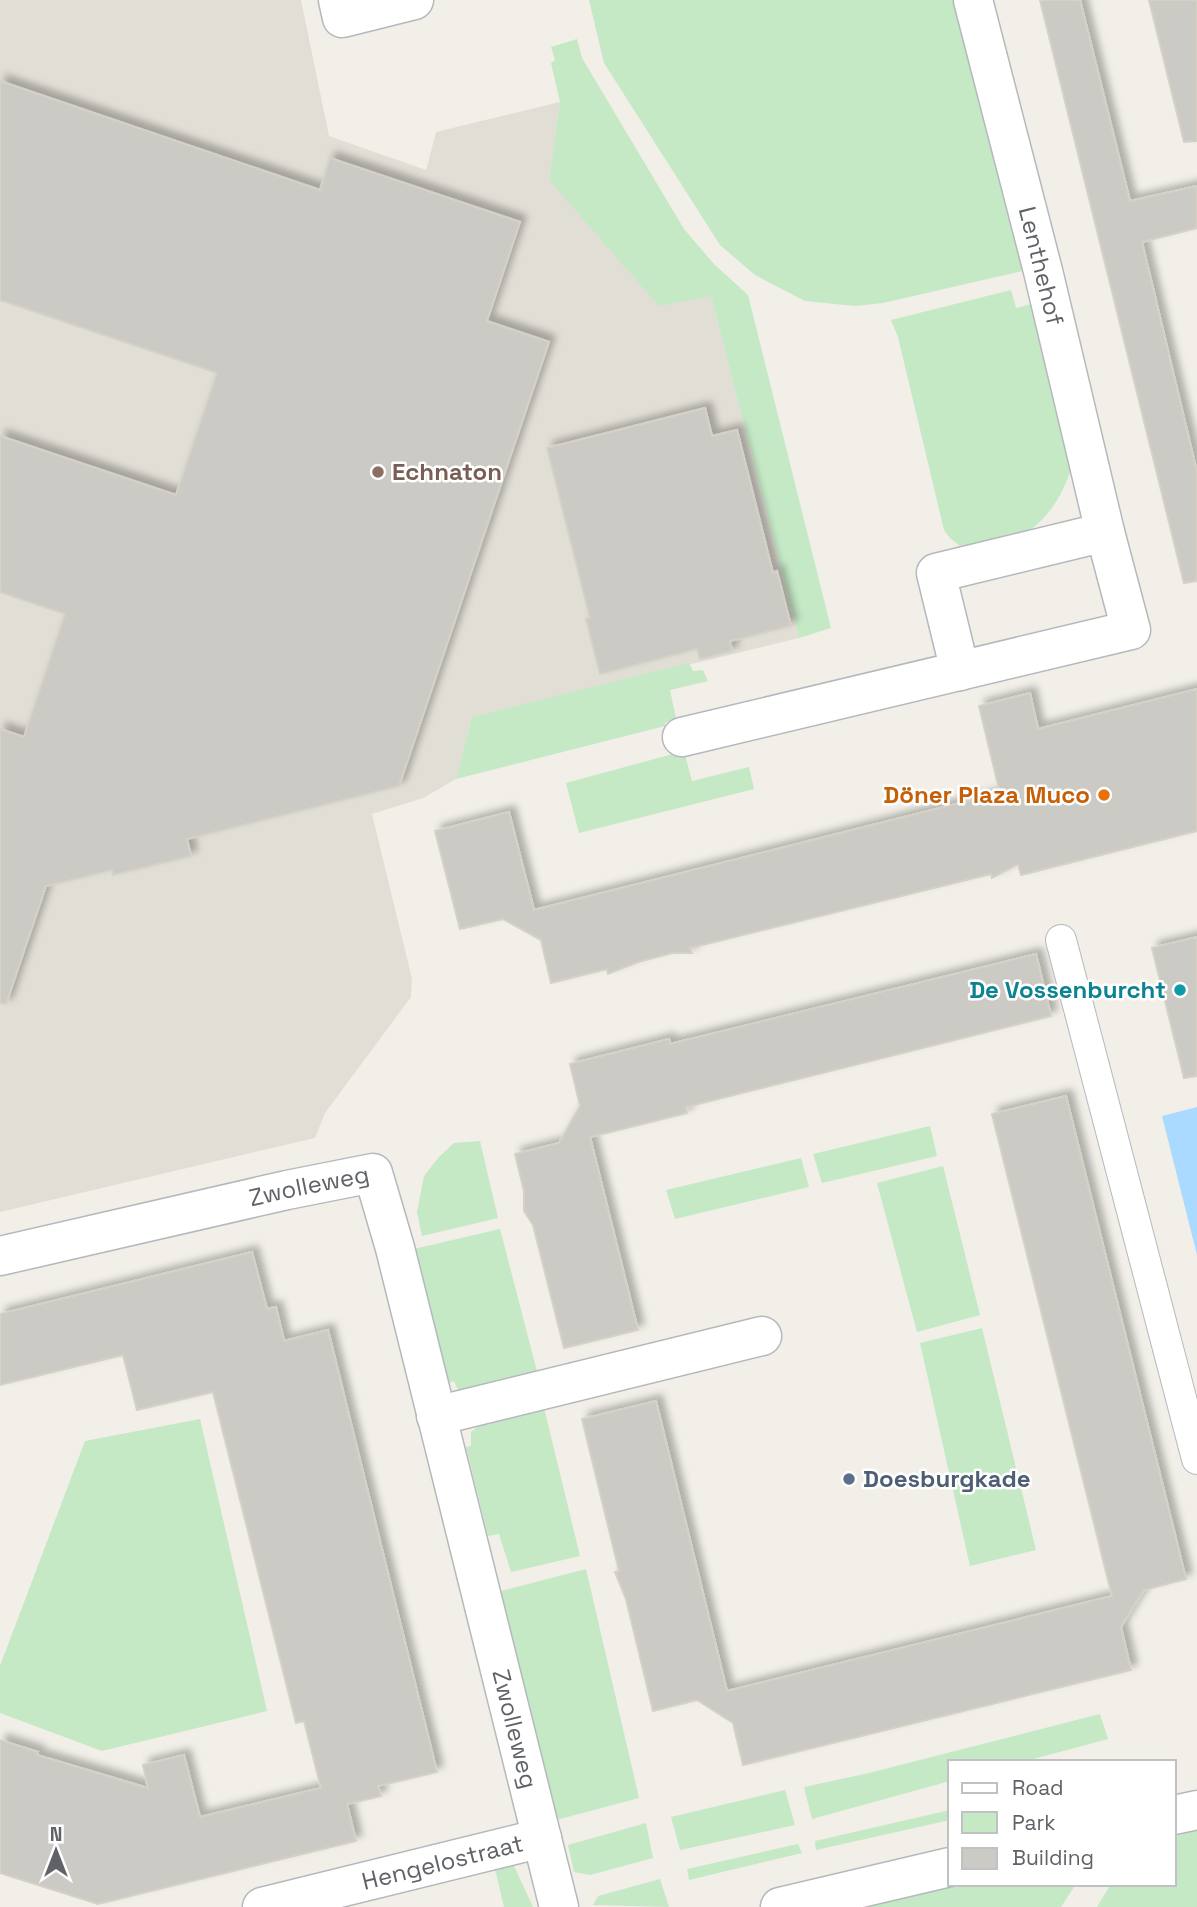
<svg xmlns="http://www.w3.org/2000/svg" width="1197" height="1907" viewBox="0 0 1197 1907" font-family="'Space Grotesk',sans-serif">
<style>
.education{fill:#e1ded6}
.green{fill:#c5e8c5}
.water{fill:#aadaff}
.building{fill:#cccac5;stroke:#d6d1c6;stroke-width:2;filter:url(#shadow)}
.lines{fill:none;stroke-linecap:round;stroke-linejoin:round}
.pedestrian-casing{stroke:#b5b8bc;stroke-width:32}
.minor-casing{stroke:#b5b8bc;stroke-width:41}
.pedestrian{stroke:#fff;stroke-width:30}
.minor{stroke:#fff;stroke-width:38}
.education-dot{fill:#8d6e63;stroke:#fff;stroke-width:2.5}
.food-dot{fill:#e8710a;stroke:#fff;stroke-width:2.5}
.culture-dot{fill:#0f9aa8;stroke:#fff;stroke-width:2.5}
.service-dot{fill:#5c6f8a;stroke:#fff;stroke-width:2.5}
.labels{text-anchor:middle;stroke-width:5;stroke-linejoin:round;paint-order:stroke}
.street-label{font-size:24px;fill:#5f6368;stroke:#fff}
.education-label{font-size:24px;font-weight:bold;fill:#785e54;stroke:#fff;text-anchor:start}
.food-label{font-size:24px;font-weight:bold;fill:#c56008;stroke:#fff;text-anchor:end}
.culture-label{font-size:24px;font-weight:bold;fill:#0d838f;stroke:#fff;text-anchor:end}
.service-label{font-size:24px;font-weight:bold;fill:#4e5e75;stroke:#fff;text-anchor:start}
</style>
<defs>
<filter id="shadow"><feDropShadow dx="6" dy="-6" stdDeviation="3.5" flood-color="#0004"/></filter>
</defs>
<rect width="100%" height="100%" fill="#f1efe8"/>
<polygon class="education" points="0,0 301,0 329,136 426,170 436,132 560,102 549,180 711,296 799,638 472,717 456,779 423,798 372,814 412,979 411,997 325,1113 315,1138 0,1212"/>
<g class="green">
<polygon points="589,0 956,0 1027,270 883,303 855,306 805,301 755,275 720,245 604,63"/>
<polygon points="577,39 582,58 684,229 714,264 748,295 831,628 799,638 711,296 659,306 549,180 560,102 551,63 555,60 551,47"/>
<path d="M 1011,290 L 1016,308 L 1035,303 L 1071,469 C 1063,494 1049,518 1026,533 C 1016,539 975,544 960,546 L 950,538 L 944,530 L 898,337 L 891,320 Z"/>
<polygon points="689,663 693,671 703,670 708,681 670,690 676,718 665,723 665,726 456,779 472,717"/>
<polygon points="684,751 692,781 749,767 754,789 579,833 566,783"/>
<polygon points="930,1126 937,1156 822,1183 813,1154"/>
<polygon points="480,1141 498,1218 422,1236 417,1212 424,1176 439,1157 454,1143"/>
<polygon points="801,1158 809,1187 675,1219 666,1190"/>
<polygon points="943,1166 980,1315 917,1332 877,1183"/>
<polygon points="500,1229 539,1379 463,1393 457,1388 454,1381 449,1383 414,1249"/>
<polygon points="982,1328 1036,1550 970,1566 920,1343"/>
<polygon points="544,1408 580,1556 511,1572 499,1534 488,1536 466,1447 471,1446 471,1432 480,1425"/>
<polygon points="200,1419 267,1711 102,1751 0,1713 0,1666 85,1441"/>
<polygon points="586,1569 639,1798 556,1820 501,1591"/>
<polygon points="1100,1714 1108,1739 1022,1762 950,1762 950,1781 812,1819 804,1787 869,1773"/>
<polygon points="785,1790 795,1825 680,1850 671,1817"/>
<polygon points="950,1810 950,1820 816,1850 815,1841"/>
<polygon points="1197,1821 1197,1907 1097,1907 1111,1884 1174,1884 1174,1827"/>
<polygon points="646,1823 653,1858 590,1875 574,1872 568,1845"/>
<polygon points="798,1844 802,1853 689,1880 687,1869"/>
<polygon points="514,1866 533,1907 504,1907 495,1869"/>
<polygon points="660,1879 669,1907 593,1905 598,1896"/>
<polygon points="950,1884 1076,1884 1061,1907 834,1907"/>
</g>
<polygon class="water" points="1197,1107 1197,1255 1162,1116"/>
<g class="building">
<polygon points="1040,0 1080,0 1130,201 1197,186 1197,228 1142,242 1197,472 1197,581 1184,583"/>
<polygon points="1149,0 1197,0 1197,141 1184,142"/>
<polygon points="0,81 320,190 330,158 520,222 487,321 549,342 399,786 187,839 191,856 113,875 112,870 46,886 6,1004 0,1003 0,729 24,737 65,614 0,592 0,436 176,495 217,373 0,300"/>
<polygon points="705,408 712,436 737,430 773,573 777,571 791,626 730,641 732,651 700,659 697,649 600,674 586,619 590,618 547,448"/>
<polygon points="1197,689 1197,831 1021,875 1018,864 992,878 991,874 690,948 692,953 672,953 638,962 608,974 607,969 551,983 541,940 503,919 460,929 435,831 509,812 534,910 1000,793 979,706 1030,693 1038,729"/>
<polygon points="1197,937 1197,1076 1184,1078 1152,948"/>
<polygon points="1036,954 1051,1016 686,1107 687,1113 590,1137 638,1330 564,1348 533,1225 524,1211 524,1191 515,1154 559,1143 580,1106 570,1064 669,1039 670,1044"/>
<polygon points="1066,1096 1186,1579 1144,1590 1133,1607 1121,1627 1131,1670 743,1765 733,1723 697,1700 653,1711 626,1599 615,1572 619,1571 582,1419 656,1401 727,1691 1112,1596 992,1114"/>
<polygon points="252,1252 267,1309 276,1307 284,1341 328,1330 437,1772 378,1786 381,1796 347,1804 356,1841 98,1904 0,1873 0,1740 38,1752 37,1755 148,1788 143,1765 184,1755 200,1817 321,1788 304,1721 296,1723 213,1392 137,1410 123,1355 0,1385 0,1314"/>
</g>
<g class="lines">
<g class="pedestrian-casing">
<polyline id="pedestrian" points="1061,940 1197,1459"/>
</g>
<g class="minor-casing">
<g id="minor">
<polyline points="338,0 342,18 414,0"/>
<polyline points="960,671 936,573 1105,532"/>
<polyline points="682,737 1131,630 1105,532 1043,271 973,0"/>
<path id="s1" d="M 0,1256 L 287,1190 L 373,1173 L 395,1248 L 559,1907"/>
<polyline points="436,1416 762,1336"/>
<polyline points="1174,1815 1197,1810"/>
<path id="s2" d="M 262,1907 L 542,1838"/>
<polyline points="780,1907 950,1867"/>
</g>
</g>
<use href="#pedestrian" class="pedestrian"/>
<use href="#minor" class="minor"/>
</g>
<circle class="education-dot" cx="378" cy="472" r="7"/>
<circle class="food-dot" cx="1104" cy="795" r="7"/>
<circle class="culture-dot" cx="1180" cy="990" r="7"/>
<circle class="service-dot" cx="849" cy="1479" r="7"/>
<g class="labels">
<g class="street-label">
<text transform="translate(1041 266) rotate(76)" y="8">Lenthehof</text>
<text dy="8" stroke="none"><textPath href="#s1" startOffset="317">Zwolleweg</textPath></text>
<text dy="8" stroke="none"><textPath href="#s1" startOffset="956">Zwolleweg</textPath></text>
<text dy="8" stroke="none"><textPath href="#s2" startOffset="186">Hengelostraat</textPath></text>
</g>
<g class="education-label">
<text x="392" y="480">Echnaton</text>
</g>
<g class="food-label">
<text x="1090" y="803">Döner Plaza Muco</text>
</g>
<g class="culture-label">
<text x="1166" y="998">De Vossenburcht</text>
</g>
<g class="service-label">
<text x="863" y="1487">Doesburgkade</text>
</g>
</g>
<rect x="948" y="1760" width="228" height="126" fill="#ffffff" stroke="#bfc1c3" stroke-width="2"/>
<rect x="962" y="1783" width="35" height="10" fill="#ffffff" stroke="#bfc1c3" stroke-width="2"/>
<text x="1012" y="1795" font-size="21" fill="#5f6368">Road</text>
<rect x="962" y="1812" width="35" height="21" fill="#c5e8c5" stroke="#bfc1c3" stroke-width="2"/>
<text x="1012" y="1830" font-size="21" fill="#5f6368">Park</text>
<rect x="962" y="1848" width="35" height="21" fill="#cccac5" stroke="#bfc1c3" stroke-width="2"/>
<text x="1012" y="1865" font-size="21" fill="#5f6368">Building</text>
<g transform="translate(56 1851)" stroke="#ffffff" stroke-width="5" paint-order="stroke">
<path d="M0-5L12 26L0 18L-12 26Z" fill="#5f6368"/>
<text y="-10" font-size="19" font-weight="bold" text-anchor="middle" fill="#5f6368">N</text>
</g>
</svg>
